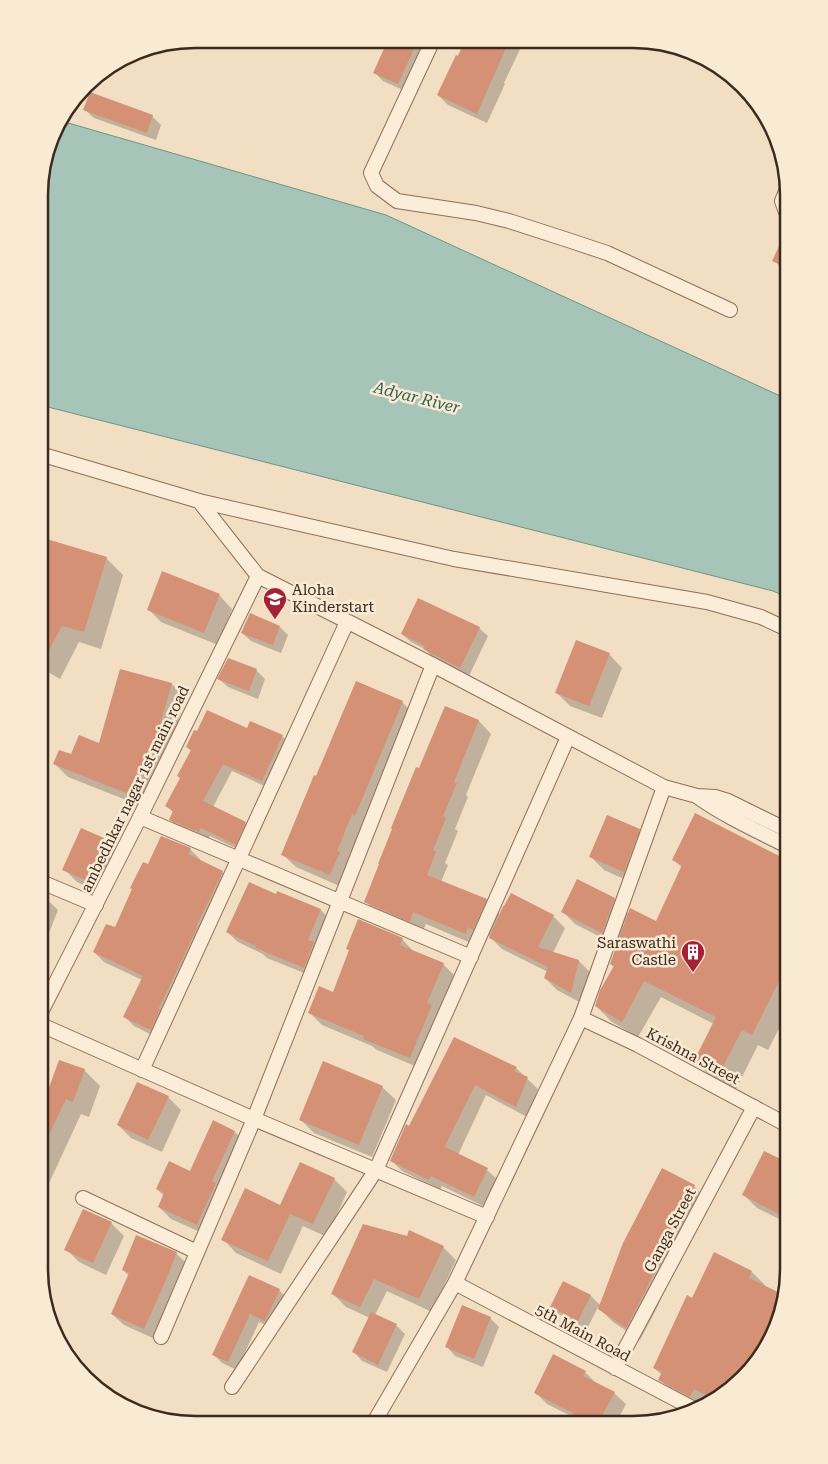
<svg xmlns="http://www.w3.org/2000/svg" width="828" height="1464" viewBox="0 0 828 1464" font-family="'Roboto Serif',serif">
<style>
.water{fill:#a6c5b8;stroke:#6b9585}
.shadow{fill:#0003}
.building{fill:#d49176}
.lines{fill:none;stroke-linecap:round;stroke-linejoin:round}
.minor-casing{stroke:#8f6e58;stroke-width:16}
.minor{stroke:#fcedd8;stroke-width:14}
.labels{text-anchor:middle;stroke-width:5;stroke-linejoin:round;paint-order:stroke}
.poi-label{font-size:15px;fill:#3d291d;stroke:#f9ead4;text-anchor:start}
.street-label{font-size:15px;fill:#3d291d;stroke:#f9ead4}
.water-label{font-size:16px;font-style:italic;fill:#2b5f55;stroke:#f9ead4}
.rim{fill:none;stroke:#3d291d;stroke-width:2.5}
</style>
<rect width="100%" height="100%" fill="#f2dec3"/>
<polygon class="water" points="58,120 386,215 789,400 789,598 773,591 40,405 40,174 55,125"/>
<g class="shadow">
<polygon points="389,40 436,40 407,92 383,81 374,72"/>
<polygon points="466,40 524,41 504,83 505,84 487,123 448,105 438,95"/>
<polygon points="85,110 152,116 161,125 156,140 94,118"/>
<polygon points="789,228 789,272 782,269 774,260"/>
<polygon points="40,538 106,558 123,575 101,649 79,642 60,679 39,667"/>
<polygon points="219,595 232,609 218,645 161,622 148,609"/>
<polygon points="280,627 288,635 281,653 251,641 242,633"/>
<polygon points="479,628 488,636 469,676 433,658 425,649 411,642 402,634"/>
<polygon points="609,654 622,668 602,718 570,706 557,693"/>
<polygon points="121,670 172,684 185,697 166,762 144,807 68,777 55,764 100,745"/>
<polygon points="256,670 265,679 258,699 228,687 219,679"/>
<polygon points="402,702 415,715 344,888 296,867 282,854 316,778"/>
<polygon points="446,707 479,721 491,734 466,795 468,797 455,829 458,831 445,863 448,865 441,882 486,900 500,915 553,916 565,928 553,953 579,961 591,973 583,1004 557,990 545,978 548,972 502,949 488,935 486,941 481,939 478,946 426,924 422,933 378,914 365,901"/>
<polygon points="250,722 282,736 291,745 271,789 232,771 213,807 245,823 254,832 244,852 210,836 208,840 179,828 170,820 174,813 167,806 181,779 191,751 187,747 247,729"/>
<polygon points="639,830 652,843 637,885 604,870 591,857"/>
<polygon points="162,837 190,849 200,859 199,861 222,872 232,881 160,1039 134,1026 125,1017 142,980 104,962 94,952 115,929"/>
<polygon points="103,839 116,853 119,872 108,897 77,882 64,869"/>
<polygon points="784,858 789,860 789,1009 768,1050 758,1045 736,1089 711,1077 695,1061 714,1024 661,997 638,1037 612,1022 596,1006 614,967 611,964 618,946 575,924 562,911 614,899 629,914 657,923 682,868 673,859 783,859"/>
<polygon points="39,892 58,910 43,948 39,946"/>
<polygon points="278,892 321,910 331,921 314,977 267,958 263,954 238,942 227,932 276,896"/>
<polygon points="402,939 414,952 443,964 455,976 422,1069 377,1050 372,1046 322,1025 310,1013 333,993 350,951"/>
<polygon points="455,1039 516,1068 538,1089 527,1117 486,1095 458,1155 487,1170 498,1180 485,1207 442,1186 440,1190 402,1171 391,1160"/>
<polygon points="84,1070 100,1086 89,1117 81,1114 39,1205 39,1112 41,1113"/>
<polygon points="382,1087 396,1100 372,1157 314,1133 301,1120"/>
<polygon points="168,1097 181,1110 162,1152 131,1138 118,1125"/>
<polygon points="235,1132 246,1143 209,1236 171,1219 159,1207 164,1196 157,1189 191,1172"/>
<polygon points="789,1164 789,1224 757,1208 744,1195"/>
<polygon points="334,1179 347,1192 327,1237 303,1226 281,1274 236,1253 223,1239 281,1206"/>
<polygon points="694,1186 707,1199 672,1271 658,1306 640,1340 613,1322 598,1307 587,1329 560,1315 551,1307 563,1283 591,1296 601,1306"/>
<polygon points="111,1223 124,1236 106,1275 79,1262 66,1249"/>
<polygon points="789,1232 789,1255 781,1248"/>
<polygon points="443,1247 456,1260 432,1312 387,1291 375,1315 396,1325 405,1334 387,1372 362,1361 354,1352 370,1318 346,1307 333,1294"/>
<polygon points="176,1253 188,1265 155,1339 124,1325 112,1314 129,1276 123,1270"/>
<polygon points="752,1272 765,1285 764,1287 781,1320 757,1364 728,1393 710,1403 707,1402 706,1405 701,1408 673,1393 660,1380 662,1375 654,1368 693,1300"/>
<polygon points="250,1277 279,1290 288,1299 274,1329 259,1322 237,1370 222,1363 214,1355"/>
<polygon points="490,1318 499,1327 483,1367 455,1356 447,1347"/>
<polygon points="585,1372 596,1383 614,1393 626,1404 615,1425 581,1425 573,1417 547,1404 536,1393"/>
</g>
<g class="building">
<polygon points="388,40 418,40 398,84 373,73"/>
<polygon points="465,40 509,41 477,114 437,95 456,55 458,56"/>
<polygon points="90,92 153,115 147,133 83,110"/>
<polygon points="789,225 789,269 772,261"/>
<polygon points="40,537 107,557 84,632 62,626 39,669"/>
<polygon points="162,571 220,594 204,633 147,610"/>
<polygon points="418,598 480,627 460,668 423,649 425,646 401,634"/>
<polygon points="250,613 280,626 273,645 241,633"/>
<polygon points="576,640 610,653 589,706 555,693"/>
<polygon points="228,658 257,669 249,691 217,679"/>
<polygon points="120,669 172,683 153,750 149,748 131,795 53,764 59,750 71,754 79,735 99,743"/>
<polygon points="356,681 403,701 355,816 352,814 337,851 340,852 330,875 281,855 314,775 316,776"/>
<polygon points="445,706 479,720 454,782 457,783 443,816 446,818 433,850 436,852 427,875 487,899 473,930 468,927 466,934 413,912 410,922 364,902 379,864 378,864 392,829 391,828 416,767 419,768"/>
<polygon points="207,710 247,728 250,721 283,735 262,781 223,764 203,801 246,822 236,845 201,828 199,832 169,820 173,811 165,806 180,778 177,776 191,750 186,747 194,730 197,731"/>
<polygon points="695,813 789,861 789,961 752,1035 742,1030 719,1074 694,1061 716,1017 644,981 622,1022 595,1006 600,990 614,966 610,964 630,908 656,921 682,865 672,860"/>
<polygon points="607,815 640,829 624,872 589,857"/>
<polygon points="81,828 104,838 97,853 107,858 95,884 62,870"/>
<polygon points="161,836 191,848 188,854 223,871 196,927 197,928 159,1008 160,1009 151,1030 123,1017 143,976 93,952 106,924 115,927 132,889 130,888 143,862 148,864"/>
<polygon points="577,879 615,898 602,933 561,912"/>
<polygon points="249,882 276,894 277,891 321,909 308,940 314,942 304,968 256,948 256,946 226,932"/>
<polygon points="511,893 554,915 538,947 579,960 571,993 544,978 548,967 489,938 503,906 504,906"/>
<polygon points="358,919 403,938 400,945 444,963 427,1003 432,1005 410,1058 363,1039 364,1036 308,1013 319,986 333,992 349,950 346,949"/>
<polygon points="454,1037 517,1067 514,1071 528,1077 516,1107 475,1085 446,1144 445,1147 488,1168 474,1197 431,1176 429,1180 390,1161 406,1124 409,1126"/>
<polygon points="59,1060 85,1069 73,1102 66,1099 39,1156 39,1115"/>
<polygon points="323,1061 383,1086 359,1145 299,1120"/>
<polygon points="137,1082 169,1096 148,1140 117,1125"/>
<polygon points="213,1120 235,1131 212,1181 216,1183 197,1225 158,1207 164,1193 156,1189 169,1161 190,1171"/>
<polygon points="764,1151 789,1163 789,1219 742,1195"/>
<polygon points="300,1162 335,1178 313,1224 290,1214 268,1261 221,1240 245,1188 280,1205"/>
<polygon points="662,1168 695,1185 658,1256 660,1257 645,1292 626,1328 598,1309 623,1243"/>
<polygon points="83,1209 112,1222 93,1263 64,1250"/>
<polygon points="363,1224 407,1236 409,1230 444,1246 419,1299 374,1279 360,1307 331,1294"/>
<polygon points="136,1235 177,1252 163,1287 144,1329 111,1314 129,1273 122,1270"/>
<polygon points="714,1252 752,1271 749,1278 786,1296 781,1320 757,1364 728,1393 715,1400 694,1389 690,1397 671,1387 658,1380 662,1372 653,1368 687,1295 692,1298"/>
<polygon points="249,1275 280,1289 265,1321 250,1314 228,1362 212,1355"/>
<polygon points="563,1281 591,1295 578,1321 550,1307"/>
<polygon points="462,1305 491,1317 474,1359 445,1347"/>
<polygon points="371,1312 397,1324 378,1365 352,1352"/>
<polygon points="553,1354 586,1371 583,1376 615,1392 597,1425 587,1425 571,1417 573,1413 534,1393"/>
</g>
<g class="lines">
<g class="minor-casing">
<g id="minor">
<polyline points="433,40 371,173 377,186 397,201 476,213 509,221 568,240 607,253 730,310"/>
<polyline points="788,187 782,201 786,212 789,214"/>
<polyline points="40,454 199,501 258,576 433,665 664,787 697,796 715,797 728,801 789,831"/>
<polyline points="199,501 454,559 707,602 761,617 789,630"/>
<path d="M 698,797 C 726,817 758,831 789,847"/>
<polyline points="140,817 471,957"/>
<polyline points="39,881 96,905"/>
<polyline points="39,1016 140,817 258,576"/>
<polyline points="581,1018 638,1045 789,1126"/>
<polyline points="39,1024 254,1119 487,1217"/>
<polyline points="142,1070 347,622"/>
<polyline points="83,1198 197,1252"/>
<polyline points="455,1283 696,1410"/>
<polyline points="161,1337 254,1119 433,665"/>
<polyline points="615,1368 754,1107"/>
<polyline points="232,1387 376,1170 568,737"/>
<polyline points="373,1424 455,1283 581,1018 664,787"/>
</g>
</g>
<use href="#minor" class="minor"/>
</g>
<defs>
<g id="school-pin" transform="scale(1.25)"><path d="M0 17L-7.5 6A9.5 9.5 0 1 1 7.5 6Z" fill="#a42233" stroke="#f9ead4"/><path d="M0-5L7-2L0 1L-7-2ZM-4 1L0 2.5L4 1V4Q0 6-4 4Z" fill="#fff"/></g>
<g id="building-pin" transform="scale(1.25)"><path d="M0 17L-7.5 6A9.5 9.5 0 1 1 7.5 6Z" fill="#a42233" stroke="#f9ead4"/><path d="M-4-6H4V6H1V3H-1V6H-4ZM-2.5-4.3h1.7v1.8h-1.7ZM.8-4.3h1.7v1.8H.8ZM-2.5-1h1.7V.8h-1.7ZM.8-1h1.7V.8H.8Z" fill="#fff"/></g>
</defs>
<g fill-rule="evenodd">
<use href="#school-pin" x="275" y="599"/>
<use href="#building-pin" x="693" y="952"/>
</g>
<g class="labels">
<g class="poi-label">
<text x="292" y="595">Aloha<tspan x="292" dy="17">Kinderstart</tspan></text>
<text x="676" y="948" text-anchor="end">Saraswathi<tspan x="676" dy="17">Castle</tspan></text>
</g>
<g class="street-label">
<text transform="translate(135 789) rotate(-64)" y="5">ambedhkar nagar 1st main road</text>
<text transform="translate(693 1056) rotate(28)" y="5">Krishna Street</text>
<text transform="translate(670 1230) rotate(-62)" y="5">Ganga Street</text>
<text transform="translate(583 1333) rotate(28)" y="5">5th Main Road</text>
</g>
<g class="water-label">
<text transform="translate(417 397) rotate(14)" y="6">Adyar River</text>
</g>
</g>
<path d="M0 0H828V1464H0ZM195 48H633A147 147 0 0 1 780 195V1269A147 147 0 0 1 633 1416H195A147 147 0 0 1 48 1269V195A147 147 0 0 1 195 48Z" fill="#f9ead4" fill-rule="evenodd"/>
<path class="rim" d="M195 48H633A147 147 0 0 1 780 195V1269A147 147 0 0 1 633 1416H195A147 147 0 0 1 48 1269V195A147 147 0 0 1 195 48Z"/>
</svg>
